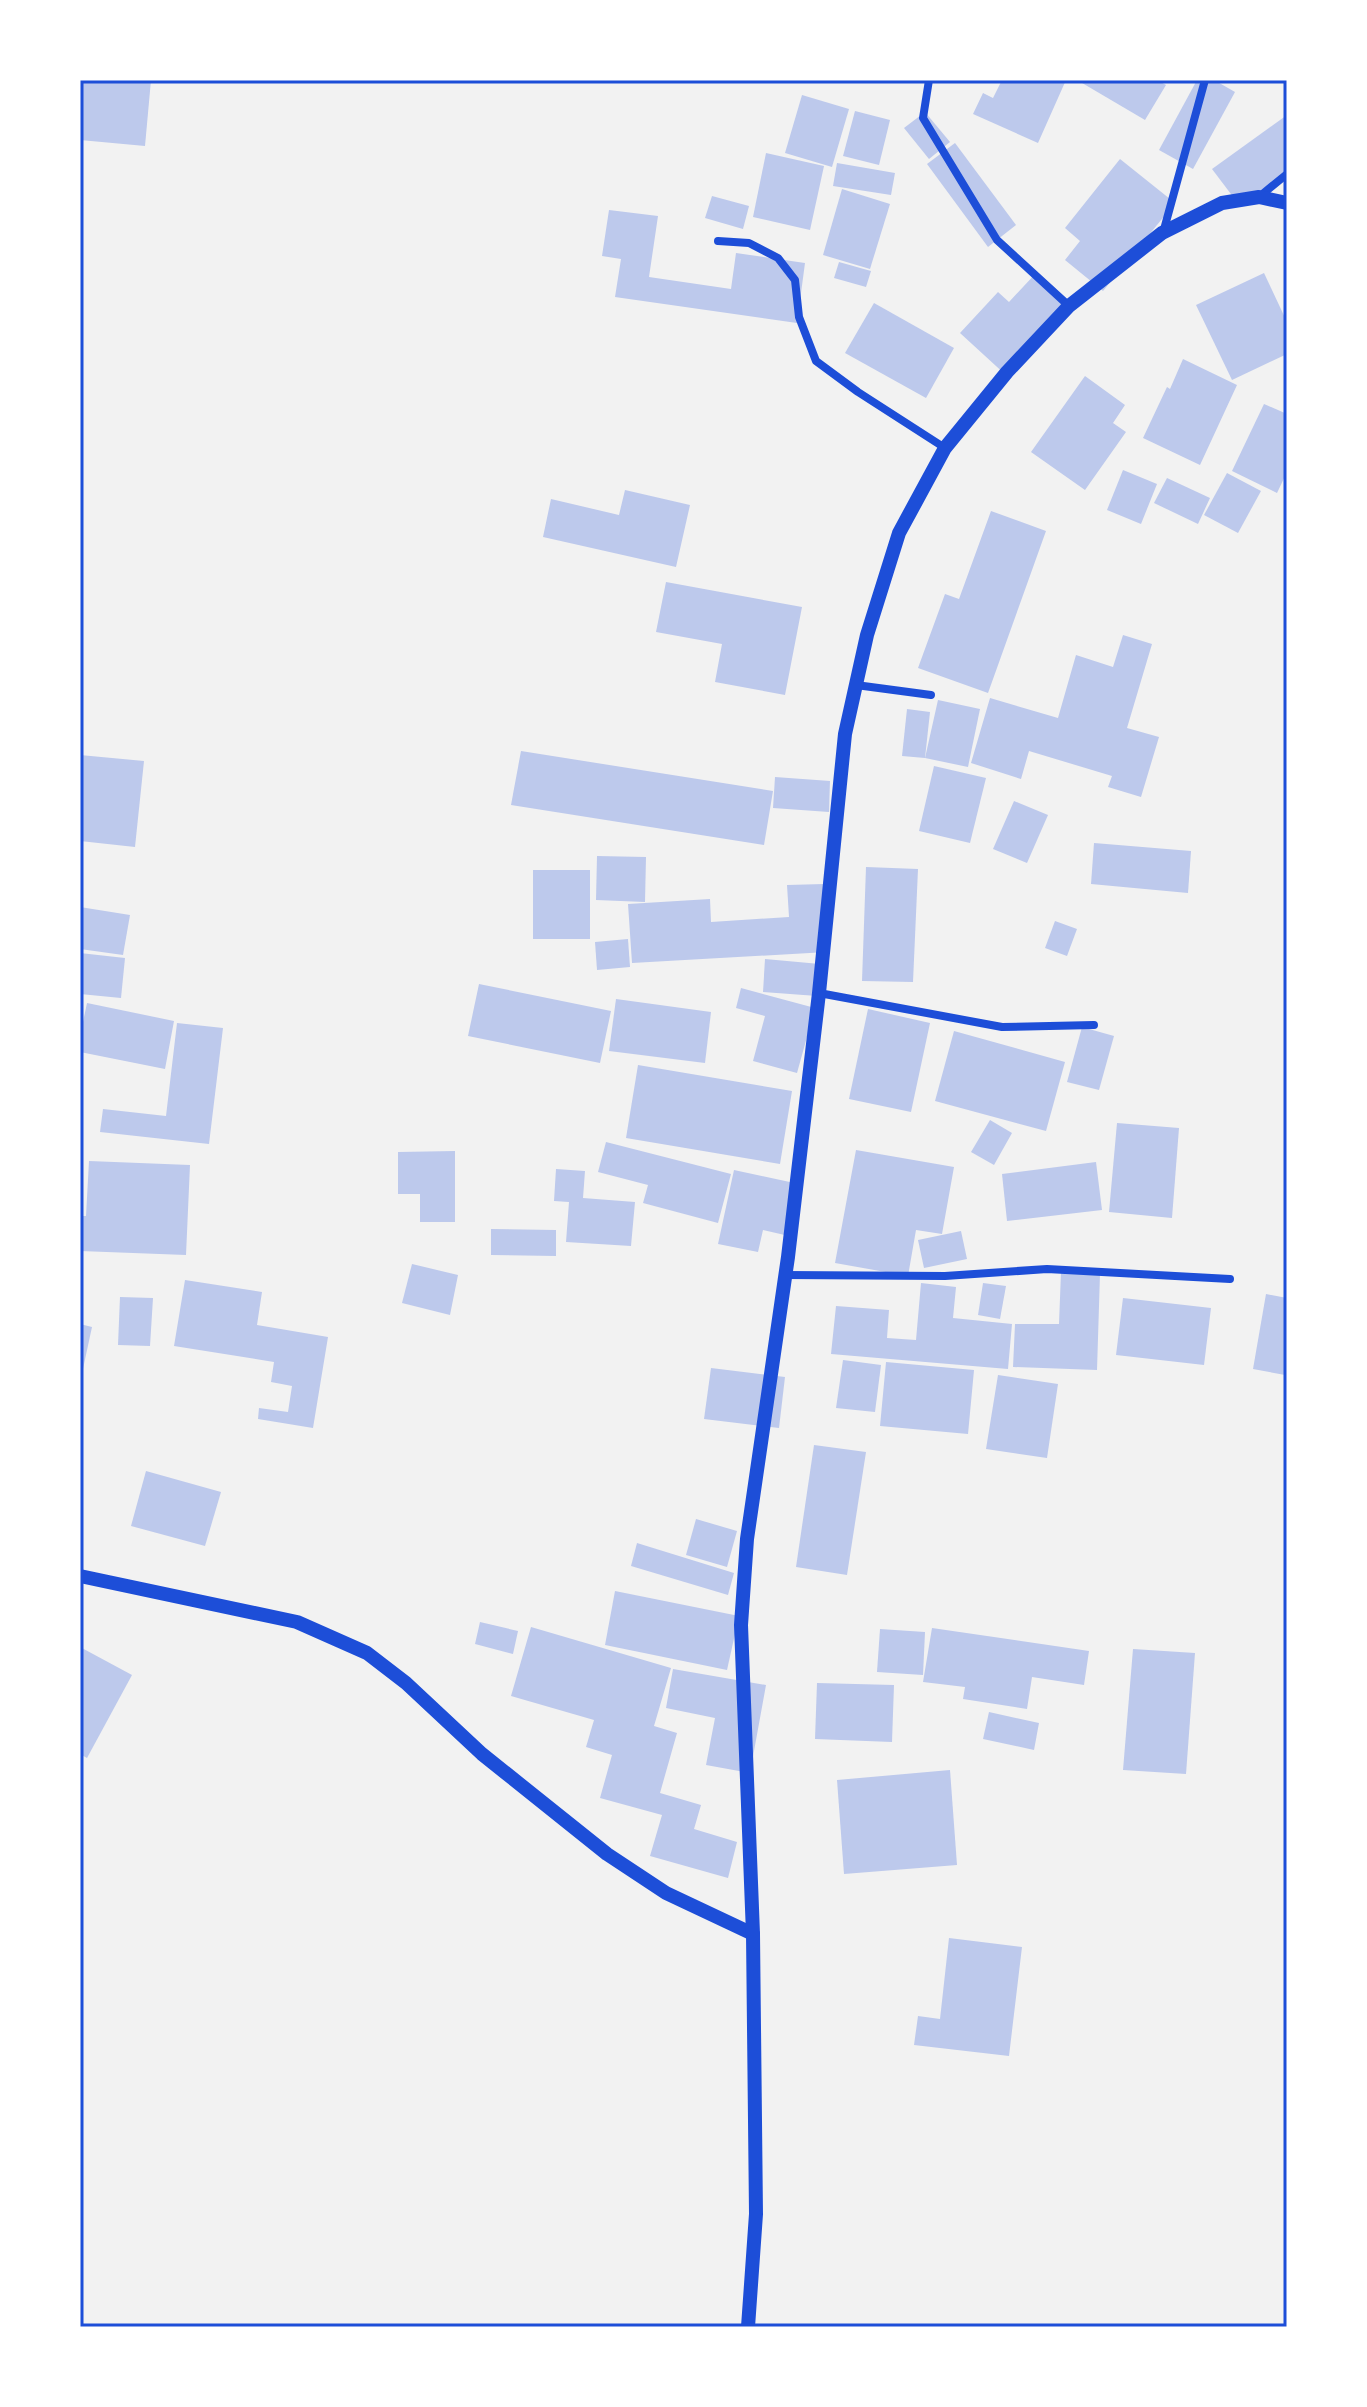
<svg xmlns="http://www.w3.org/2000/svg" width="1367" height="2407" viewBox="0 0 1367 2407" font-family="Inter,sans-serif">
<style>
.building{fill:#bdc9ec}
.lines{fill:none;stroke-linecap:round;stroke-linejoin:round}
.minor{stroke:#1d4ed8;stroke-width:8}
.tertiary{stroke:#1d4ed8;stroke-width:14}
.neatline{fill:none;stroke:#1d4ed8;stroke-width:3}
</style>
<rect width="100%" height="100%" fill="#f2f2f2"/>
<g class="building">
<polygon points="80,80 151,80 145,146 80,140"/>
<polygon points="1002,80 1066,80 1038,143 973,114 983,93 993,98"/>
<polygon points="1077,80 1157,80 1166,85 1145,120"/>
<polygon points="1197,80 1214,80 1235,92 1193,169 1159,150"/>
<polygon points="802,95 849,109 832,167 785,153"/>
<polygon points="855,111 890,120 879,165 843,156"/>
<polygon points="925,112 950,142 929,159 904,128"/>
<polygon points="1287,115 1287,171 1240,206 1212,169"/>
<polygon points="955,143 1016,225 988,247 927,164"/>
<polygon points="766,153 824,166 810,230 753,217"/>
<polygon points="1120,159 1175,203 1103,291 1065,260 1080,241 1065,228"/>
<polygon points="837,163 895,173 891,195 833,186"/>
<polygon points="842,189 890,204 870,269 823,255"/>
<polygon points="712,196 749,206 743,229 705,218"/>
<polygon points="609,210 658,216 649,277 731,289 736,253 805,263 797,323 615,297 621,259 602,256"/>
<polygon points="839,262 871,271 866,287 834,278"/>
<polygon points="1037,272 1074,305 1008,377 960,333 998,292 1009,302"/>
<polygon points="1264,273 1287,322 1287,354 1232,380 1196,305"/>
<polygon points="874,303 954,348 926,398 845,353"/>
<polygon points="1183,359 1237,385 1200,465 1143,438 1167,387 1170,389"/>
<polygon points="1085,376 1125,405 1113,423 1126,432 1085,490 1031,452"/>
<polygon points="1264,404 1287,414 1287,472 1277,493 1232,471"/>
<polygon points="1123,470 1157,484 1141,524 1107,510"/>
<polygon points="1227,473 1261,491 1238,533 1204,515"/>
<polygon points="1167,478 1210,498 1198,524 1154,503"/>
<polygon points="625,490 690,505 676,567 543,537 551,499 619,515"/>
<polygon points="991,511 1046,531 988,693 918,668 945,594 959,599"/>
<polygon points="666,582 802,607 785,695 715,682 722,644 656,632"/>
<polygon points="1123,635 1152,644 1127,728 1159,737 1141,797 1108,787 1112,776 1029,751 1021,779 971,763 990,698 1058,718 1076,655 1113,667"/>
<polygon points="938,700 980,709 968,767 925,758"/>
<polygon points="907,709 930,712 925,758 902,756"/>
<polygon points="521,751 773,791 764,845 511,805"/>
<polygon points="80,755 144,761 135,847 80,841"/>
<polygon points="934,766 986,778 970,843 919,831"/>
<polygon points="775,777 830,781 829,812 773,808"/>
<polygon points="1014,801 1048,815 1027,863 993,849"/>
<polygon points="1094,843 1191,851 1188,893 1091,884"/>
<polygon points="597,856 646,857 645,902 596,900"/>
<polygon points="866,867 918,869 913,982 862,981"/>
<rect x="533" y="870" width="57" height="69"/>
<polygon points="824,884 827,952 632,963 628,904 710,899 711,922 789,917 787,885"/>
<polygon points="80,907 130,915 123,955 80,949"/>
<polygon points="1055,921 1077,929 1067,956 1045,948"/>
<polygon points="628,939 630,967 597,970 595,942"/>
<polygon points="80,953 125,958 121,998 80,994"/>
<polygon points="765,959 820,964 817,996 763,992"/>
<polygon points="479,984 611,1011 600,1063 468,1036"/>
<polygon points="741,988 815,1008 797,1073 753,1061 765,1016 736,1008"/>
<polygon points="616,999 711,1012 705,1063 609,1051"/>
<polygon points="87,1003 174,1021 165,1069 80,1052 80,1036"/>
<polygon points="868,1009 930,1023 911,1112 849,1099"/>
<polygon points="177,1023 223,1028 209,1144 100,1132 103,1109 166,1116"/>
<polygon points="1082,1027 1114,1036 1099,1090 1067,1082"/>
<polygon points="954,1031 1065,1062 1046,1131 935,1101"/>
<polygon points="638,1065 792,1091 780,1164 626,1138"/>
<polygon points="990,1120 1012,1133 994,1165 971,1152"/>
<polygon points="1117,1123 1179,1128 1172,1218 1109,1212"/>
<polygon points="606,1142 731,1174 718,1223 643,1203 648,1185 598,1172"/>
<polygon points="856,1150 954,1167 942,1234 916,1230 908,1276 835,1263"/>
<polygon points="455,1151 455,1222 420,1222 420,1194 398,1194 398,1152"/>
<polygon points="89,1161 190,1165 186,1255 80,1251 80,1216 86,1216"/>
<polygon points="1096,1162 1102,1210 1007,1221 1002,1174"/>
<polygon points="556,1169 585,1171 583,1198 635,1202 631,1246 566,1242 569,1202 554,1201"/>
<polygon points="734,1170 799,1184 789,1236 763,1230 758,1252 718,1244"/>
<polygon points="491,1229 556,1230 556,1256 491,1255"/>
<polygon points="961,1231 967,1259 924,1268 918,1240"/>
<polygon points="412,1264 458,1275 450,1315 402,1303"/>
<polygon points="1061,1272 1100,1274 1097,1370 1013,1367 1015,1324 1059,1324"/>
<polygon points="185,1280 262,1292 257,1325 328,1337 313,1428 258,1419 259,1408 288,1412 292,1386 271,1382 274,1362 174,1346"/>
<polygon points="921,1283 956,1287 953,1318 1012,1324 1008,1369 831,1354 836,1306 889,1310 887,1338 916,1340"/>
<polygon points="983,1283 1006,1286 1000,1319 978,1315"/>
<polygon points="1266,1294 1287,1298 1285,1375 1253,1369"/>
<polygon points="120,1297 153,1298 150,1346 118,1345"/>
<polygon points="1123,1298 1211,1308 1204,1365 1116,1355"/>
<polygon points="80,1324 92,1327 81,1378 80,1378"/>
<polygon points="843,1360 881,1365 875,1412 836,1408"/>
<polygon points="886,1362 974,1370 968,1434 880,1426"/>
<polygon points="711,1368 785,1377 779,1428 704,1419"/>
<polygon points="998,1375 1058,1384 1047,1458 986,1449"/>
<polygon points="814,1445 866,1452 847,1575 796,1567"/>
<polygon points="146,1471 221,1492 205,1546 131,1526"/>
<polygon points="696,1519 737,1531 727,1567 686,1555"/>
<polygon points="637,1543 734,1573 728,1595 631,1566"/>
<polygon points="615,1591 739,1616 727,1670 605,1645"/>
<polygon points="480,1622 518,1631 513,1654 475,1644"/>
<polygon points="531,1627 671,1668 654,1726 677,1733 660,1793 701,1805 694,1829 737,1842 728,1878 650,1856 662,1815 600,1798 612,1755 586,1747 594,1720 511,1696"/>
<polygon points="932,1628 1089,1651 1084,1685 1032,1677 1027,1709 963,1699 965,1687 923,1682"/>
<polygon points="880,1629 925,1632 923,1675 877,1672"/>
<polygon points="80,1647 132,1675 87,1758 80,1754"/>
<polygon points="1133,1649 1195,1653 1186,1774 1123,1770"/>
<polygon points="673,1669 766,1685 750,1773 706,1765 715,1718 666,1708"/>
<polygon points="817,1683 894,1685 892,1742 815,1739"/>
<polygon points="989,1712 1039,1723 1034,1750 983,1739"/>
<polygon points="950,1770 957,1865 844,1874 837,1780"/>
<polygon points="949,1938 1022,1947 1009,2056 914,2045 918,2016 940,2019"/>
</g>
<g class="lines">
<g class="minor">
<polyline points="929,80 923,118 997,240 1069,306"/>
<polyline points="1260,196 1287,174"/>
<polyline points="1163,233 1205,80"/>
<polyline points="718,241 749,243 778,258 795,280 799,317 816,361 858,392 945,448"/>
<polyline points="856,685 931,695"/>
<polyline points="819,993 1002,1027 1094,1025"/>
<polyline points="785,1275 945,1276 1047,1269 1230,1279"/>
</g>
<g class="tertiary">
<polyline points="80,1576 297,1622 367,1653 406,1683 482,1754 607,1854 666,1893 753,1934"/>
<polyline points="748,2327 756,2214 753,1934 741,1625 747,1539 788,1257 819,993 845,734 867,635 899,533 945,448 1007,372 1069,306 1162,233 1222,203 1259,197 1287,203"/>
</g>
</g>
<rect width="1367" height="2407" fill="none" stroke="#ffffff" stroke-width="164"/>
<rect x="82" y="82" width="1203" height="2243" class="neatline"/>
</svg>
